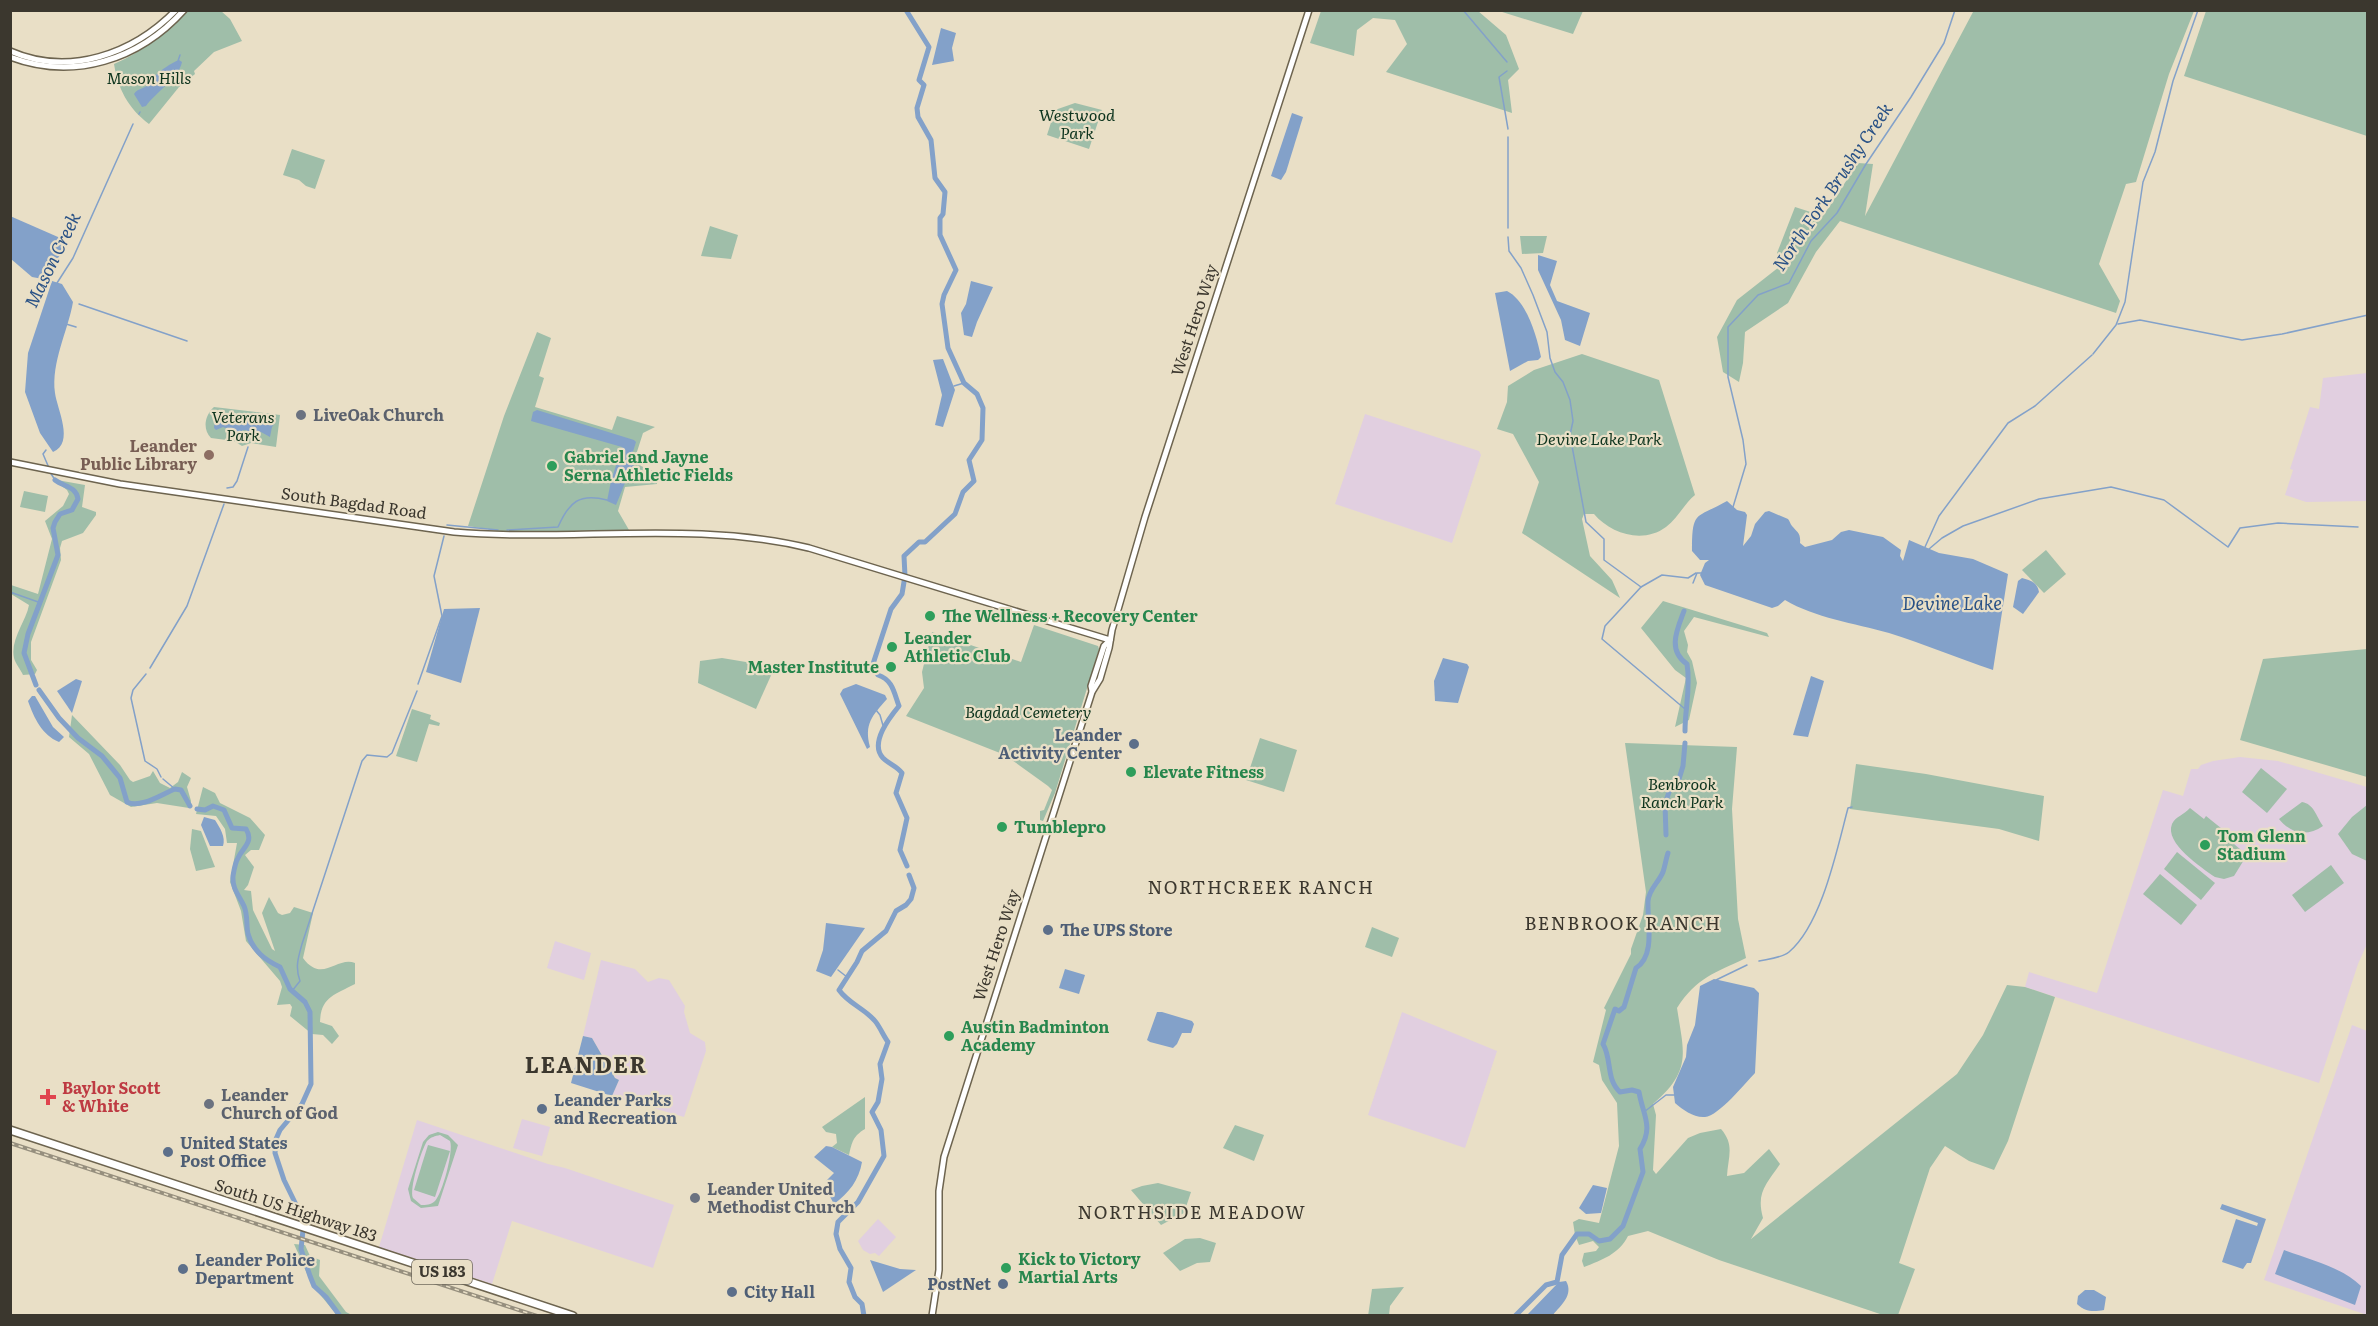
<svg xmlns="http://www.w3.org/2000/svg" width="2378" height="1326" viewBox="0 0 2378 1326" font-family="Literata,serif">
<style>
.education{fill:#e1cfe0}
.green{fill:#9fbea9;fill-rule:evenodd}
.water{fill:#83a1c9}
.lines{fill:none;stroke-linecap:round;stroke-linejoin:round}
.stream{stroke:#83a1c9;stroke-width:1.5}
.river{stroke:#83a1c9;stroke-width:5}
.secondary-casing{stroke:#6d644f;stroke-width:8}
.primary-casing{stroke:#6d644f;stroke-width:10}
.secondary{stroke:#fff;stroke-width:5}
.primary{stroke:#fff;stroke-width:7}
.rail-casing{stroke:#968f7e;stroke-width:4}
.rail{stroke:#e9dfc6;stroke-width:1.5;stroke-dasharray:4.5;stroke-linecap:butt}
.worship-dot{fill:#6b7280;stroke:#e9dfc6;stroke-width:2}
.education-dot{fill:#8d6e63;stroke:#e9dfc6;stroke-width:2}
.leisure-dot{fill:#2e9e5b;stroke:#e9dfc6;stroke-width:2}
.service-dot{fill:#5c6f8a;stroke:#e9dfc6;stroke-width:2}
.health-dot{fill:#e0444e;stroke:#e9dfc6;stroke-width:2}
.labels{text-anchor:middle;stroke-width:4.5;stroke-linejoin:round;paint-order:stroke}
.shield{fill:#e9dfc6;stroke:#6f695c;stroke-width:1.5}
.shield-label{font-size:15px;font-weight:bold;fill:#3b372e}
.park-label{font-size:16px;font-style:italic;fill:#0c331d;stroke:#e9dfc6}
.street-label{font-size:16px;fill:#3b372e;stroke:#e9dfc6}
.worship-label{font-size:16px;font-weight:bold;fill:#5b616d;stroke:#e9dfc6;text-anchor:start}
.education-label{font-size:16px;font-weight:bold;fill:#785e54;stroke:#e9dfc6;text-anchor:end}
.leisure-label{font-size:16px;font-weight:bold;fill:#27864d;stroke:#e9dfc6;text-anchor:start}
.service-label{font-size:16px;font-weight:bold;fill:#4e5e75;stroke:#e9dfc6;text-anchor:start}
.health-label{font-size:16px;font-weight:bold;fill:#be3a42;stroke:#e9dfc6;text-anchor:start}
.water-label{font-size:18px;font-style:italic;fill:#2a5286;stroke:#e9dfc6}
.neighbourhood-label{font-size:18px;letter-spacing:1.5px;fill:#3b372e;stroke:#e9dfc6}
.district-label{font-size:22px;font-weight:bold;letter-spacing:1.5px;fill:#3b372e;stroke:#e9dfc6}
</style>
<rect width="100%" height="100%" fill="#e9dfc6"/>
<g class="education">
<polygon points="2367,373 2367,501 2306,502 2285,495 2293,470 2290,469 2310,407 2319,409 2323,378"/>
<polygon points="1365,414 1479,451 1481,455 1452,543 1335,504"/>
<polygon points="2240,757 2278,761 2367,787 2367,944 2358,964 2319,1083 2025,987 2029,972 2097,993 2163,790 2183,796 2191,769 2198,769 2201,765 2213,761"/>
<polygon points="555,941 591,953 584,980 547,968"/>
<polygon points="601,960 635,969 648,982 659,978 669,980 685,1006 684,1012 690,1033 705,1042 706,1051 684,1117 612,1096 619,1080 616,1078 592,1038 583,1036"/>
<polygon points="1402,1012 1497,1051 1465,1148 1368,1115"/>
<polygon points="2352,1025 2367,1031 2367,1315 2264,1280"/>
<polygon points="522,1119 550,1127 542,1156 513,1148"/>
<polygon points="417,1120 548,1164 565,1168 674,1205 653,1268 512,1221 492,1284 379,1247"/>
<polygon points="878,1219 896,1237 879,1256 875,1253 870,1254 863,1250 858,1241"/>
</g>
<g class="green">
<path d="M 188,11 L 221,11 L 230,19 L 242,41 L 214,52 L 194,71 L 195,74 L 179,87 L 149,124 C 128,108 118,89 114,64 C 142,52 166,33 188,11 Z"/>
<polygon points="1321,11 1478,11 1506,35 1519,69 1508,80 1512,113 1386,72 1407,44 1395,20 1373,18 1357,30 1354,56 1310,43"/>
<polygon points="1499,11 1583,11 1573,34"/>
<polygon points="1971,11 2194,11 2169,74 2136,182 2126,184 2099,264 2120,301 2116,313 1840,221 1816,252 1788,303 1745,332 1743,363 1739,382 1723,372 1717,337 1737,300 1783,264 1777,253 1795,207 1823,216 1858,163 1873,164 1865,216 1973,12"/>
<polygon points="2206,11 2367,11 2367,136 2184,76"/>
<polygon points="1075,103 1102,110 1089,149 1047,135 1055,110"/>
<polygon points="292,149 325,160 315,189 306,186 299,180 283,175"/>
<polygon points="710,226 738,235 731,259 701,256"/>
<polygon points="1547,236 1543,253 1522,254 1520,236"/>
<polygon points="537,332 551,338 539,376 544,378 535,407 612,430 617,416 655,427 643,433 635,458 641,466 655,472 657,484 625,487 618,511 629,530 507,532 468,526 504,416"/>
<path d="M 1582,354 L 1659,380 L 1695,495 C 1684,504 1678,518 1666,527 C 1643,544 1611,534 1594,514 L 1584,514 L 1582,519 L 1590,556 L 1612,580 L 1620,598 L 1522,533 L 1539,482 L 1513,434 L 1497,429 L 1507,402 L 1508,386 L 1534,370 Z"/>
<path d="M 214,407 L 280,415 L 276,447 L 251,443 L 242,446 L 234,441 L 211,438 C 202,429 205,415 214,407 Z"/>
<path d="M 57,480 L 85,485 L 82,507 L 96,512 L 96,515 L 83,533 L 62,541 L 60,548 L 61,560 L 31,642 L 31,660 L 37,670 L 35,674 L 23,675 C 21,670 15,663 14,658 C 10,639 26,622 29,605 L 11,594 L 11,585 L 38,594 L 52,539 L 45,521 L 63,506 L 69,494 L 67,490 L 55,481 Z"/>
<polygon points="24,491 48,496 45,512 20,507"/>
<polygon points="2046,550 2066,574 2044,593 2022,570"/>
<polygon points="1663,601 1767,633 1769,637 1694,617 1684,631 1688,645 1687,652 1692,661 1697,683 1689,720 1675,727 1686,678 1675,670 1641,628"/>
<polygon points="1034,625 1098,646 1099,649 1055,793 1043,821 1040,820 1040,811 1044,810 1052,790 1048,786 1005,755 906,716 924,688 922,672 932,632 1021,662"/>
<polygon points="2367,649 2367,777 2240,740 2263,659"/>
<polygon points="722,658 758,664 773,671 756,709 698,683 700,661"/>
<polygon points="412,709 431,715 430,719 440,723 439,726 429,724 417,762 396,756"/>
<polygon points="72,715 120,765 130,780 133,782 150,776 153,771 160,783 170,788 178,782 182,772 191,778 187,787 191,801 189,808 157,803 131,807 110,795 89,754 69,737"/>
<polygon points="1260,738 1297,750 1284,792 1246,780"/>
<path d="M 1625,743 L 1737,747 L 1732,809 L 1738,919 L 1746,958 C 1715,973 1697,977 1677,1008 C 1684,1054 1692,1070 1653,1104 L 1656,1115 L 1653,1170 L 1656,1174 L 1688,1138 L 1700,1133 L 1721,1129 C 1735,1145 1728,1157 1727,1176 L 1744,1173 L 1769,1149 L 1780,1164 C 1766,1185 1756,1192 1763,1218 L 1751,1239 L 1957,1074 L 1983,1035 L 2007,985 L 2025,987 L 2055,997 L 2008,1141 L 1994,1170 L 1969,1161 L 1945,1146 L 1930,1168 L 1899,1263 L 1915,1269 L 1898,1315 L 1883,1315 L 1719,1260 L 1648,1231 L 1628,1236 C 1619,1254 1602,1260 1584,1267 L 1582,1261 L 1584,1253 L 1596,1251 L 1599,1247 L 1593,1241 L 1579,1245 L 1575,1235 L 1573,1222 L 1579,1219 L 1599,1223 L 1619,1146 L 1617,1103 L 1602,1080 L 1599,1065 L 1593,1062 L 1606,1010 L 1604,1008 L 1631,954 L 1631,949 L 1643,915 L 1646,892 Z"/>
<polygon points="1856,764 1926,774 2044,796 2039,841 1999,829 1850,809"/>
<polygon points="2261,768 2287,789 2267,813 2242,792"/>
<path d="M 203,787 L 215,793 L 220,803 L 250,818 L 265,835 L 259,850 L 251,850 L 245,855 L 254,867 L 248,885 L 244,890 L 251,891 L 253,910 L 272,949 L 275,951 L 262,913 L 269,897 L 278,913 L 282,915 L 290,913 L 294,907 L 313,913 L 303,958 C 322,984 337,956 355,963 L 355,984 C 334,995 321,997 320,1022 L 332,1026 L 339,1036 L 332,1044 L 323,1035 L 312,1034 L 290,1016 L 292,1007 L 290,1004 L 277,1005 L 282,987 L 280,981 L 246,941 L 241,911 L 230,882 L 237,843 L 227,843 L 225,829 L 216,816 L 196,814 Z"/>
<path d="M 2302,802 C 2314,804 2316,816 2323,826 C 2307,837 2291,834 2279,819 Z"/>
<polygon points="2367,805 2367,861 2352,854 2338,834 2352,817"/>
<path d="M 2190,808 L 2204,819 L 2206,816 L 2237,841 L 2234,844 L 2247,855 L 2234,876 L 2224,879 L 2215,877 C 2202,868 2164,843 2172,824 C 2176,816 2184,815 2190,808 Z"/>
<polygon points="192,829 201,831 215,867 196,871 190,849"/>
<polygon points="2177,852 2215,883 2201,900 2164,869"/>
<polygon points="2331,865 2344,883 2305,912 2292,895"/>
<polygon points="2160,874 2197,905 2181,925 2143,894"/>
<polygon points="1372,927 1399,938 1392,957 1365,947"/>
<path d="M 865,1097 L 865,1129 C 853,1136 852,1142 849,1155 L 832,1147 L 837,1143 L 836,1134 L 826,1132 L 822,1127 Z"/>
<polygon points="1235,1125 1264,1135 1254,1161 1223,1148"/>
<path d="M 438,1132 L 448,1135 L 458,1145 L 438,1206 L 421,1208 L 411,1201 L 408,1189 L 423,1142 L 429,1135 ZM 440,1135 L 450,1141 C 454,1151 442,1194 435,1201 C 431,1205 426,1205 421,1205 L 413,1198 C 409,1189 421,1151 427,1141 C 431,1137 435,1136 440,1135 Z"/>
<polygon points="428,1145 450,1151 435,1197 414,1190"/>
<polygon points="1158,1183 1191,1192 1184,1213 1161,1225 1131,1190 1142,1186"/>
<polygon points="1200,1238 1216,1243 1210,1262 1197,1263 1180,1271 1163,1253 1185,1239"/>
<polygon points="294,1244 305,1245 310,1256 320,1260 319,1276 346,1312 352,1315 337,1315 312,1285"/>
<polygon points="1404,1287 1390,1306 1389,1315 1368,1316 1372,1289"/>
</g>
<g class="water">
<polygon points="941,28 956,33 952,48 954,61 932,65"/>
<path d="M 179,60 L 182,62 C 179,78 155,93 146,106 L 142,107 L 134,94 C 138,88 144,89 150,84 C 152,83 154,78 155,76 C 161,70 171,63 179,60 Z"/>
<polygon points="1292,113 1303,117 1286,172 1281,180 1271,176"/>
<polygon points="10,216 58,237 64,242 59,257 43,279 32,277 11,259"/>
<polygon points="1538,255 1557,261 1550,285 1557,301 1590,313 1580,346 1565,340 1561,320 1538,270"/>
<path d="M 52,281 L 62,284 L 73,302 C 68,331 51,362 55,393 C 57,409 75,443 53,452 L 40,433 L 25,392 L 28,353 Z"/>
<polygon points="971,281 993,287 977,322 972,337 964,335 961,313 966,304"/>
<path d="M 1507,291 C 1527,301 1537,337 1541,357 L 1538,360 L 1528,361 L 1510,371 L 1495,293 Z"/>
<polygon points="943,359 955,390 943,427 935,425 942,395 933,360"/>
<polygon points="537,410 634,440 636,442 631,458 635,471 634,481 625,483 616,505 607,501 611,481 622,447 531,421 533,412"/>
<path d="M 224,413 L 239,419 L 260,418 L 270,423 L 276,421 L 272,427 L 270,437 L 261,432 C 248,435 255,434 245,430 L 241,431 L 240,434 L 223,427 L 216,430 L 214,428 L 215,417 Z"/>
<path d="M 1727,501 L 1737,510 L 1745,512 L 1747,515 L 1743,546 L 1751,536 L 1755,524 L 1765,512 L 1769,511 L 1788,519 C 1790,521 1790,524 1792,526 C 1797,532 1801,533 1800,543 L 1805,547 L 1832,540 L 1841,532 L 1849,530 L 1883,537 L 1901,550 L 1900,556 L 1903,561 L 1909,540 L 1939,553 L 1973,559 L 2008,574 L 1993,670 C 1958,658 1924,644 1889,633 C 1854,623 1815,618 1785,600 L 1778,606 L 1772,608 L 1705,585 L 1700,575 L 1705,563 L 1709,560 L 1700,560 L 1692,551 C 1692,509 1696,519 1727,501 Z"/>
<path d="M 2022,578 C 2030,580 2037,582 2039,592 L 2023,614 L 2013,607 L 2018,581 Z"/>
<polygon points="480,608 461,683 426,672 444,609"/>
<polygon points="1443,658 1467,664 1469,667 1458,703 1435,701 1434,681"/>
<polygon points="1811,676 1824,681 1808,737 1793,735"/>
<polygon points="76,679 82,681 72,713 57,691"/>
<path d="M 856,684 L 885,695 L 887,699 C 872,716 864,724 870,747 L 867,749 L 840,694 L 843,689 Z"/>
<path d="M 32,696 L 35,696 L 53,727 L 64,737 L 59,742 C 42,735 34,718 28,701 Z"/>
<path d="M 204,817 L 215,820 C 220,828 226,837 223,846 L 210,846 L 201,825 Z"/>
<polygon points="826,923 865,928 831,977 816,971 823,950"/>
<polygon points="1065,969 1085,975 1079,994 1059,988"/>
<path d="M 1714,979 L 1754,988 L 1759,993 L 1755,1073 C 1745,1083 1719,1116 1705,1117 C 1694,1118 1683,1110 1675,1103 L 1673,1087 L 1686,1057 L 1687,1045 L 1695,1025 L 1700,986 Z"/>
<polygon points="1157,1012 1162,1012 1192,1021 1194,1024 1191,1033 1182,1033 1177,1044 1173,1048 1150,1042 1147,1040"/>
<polygon points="583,1036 592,1038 615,1078 619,1080 612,1096 571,1083"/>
<path d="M 826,1146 L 832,1147 L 862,1162 C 859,1180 849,1193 834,1204 L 828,1193 L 826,1181 L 834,1173 L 814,1157 Z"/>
<polygon points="1593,1185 1607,1188 1601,1213 1586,1214 1579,1208"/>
<polygon points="2222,1204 2266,1219 2251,1263 2247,1263 2243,1269 2222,1262 2236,1219 2257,1226 2258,1223 2220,1209"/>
<path d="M 2284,1250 C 2310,1260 2340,1266 2361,1286 L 2355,1305 L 2275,1274 Z"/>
<polygon points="870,1260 900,1269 916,1270 883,1292"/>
<path d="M 1566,1281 C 1574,1295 1561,1305 1553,1315 L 1527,1315 L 1559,1282 Z"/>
<path d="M 2085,1290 L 2094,1290 L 2106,1297 L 2104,1310 C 2093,1312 2085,1312 2077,1304 L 2078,1296 Z"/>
</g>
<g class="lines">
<g class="stream">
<polyline points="1463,10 1507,62"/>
<polyline points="178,61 180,55"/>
<polyline points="1507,71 1499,77 1508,129"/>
<polyline points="139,114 140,112"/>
<polyline points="1508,137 1508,228"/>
<polyline points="1508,237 1509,251 1521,268 1533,295 1547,332 1550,358 1555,372 1563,382 1570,400 1573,421 1570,435 1586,522 1604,539 1604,560 1641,587"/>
<polyline points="57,283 73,258 133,124"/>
<polyline points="79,304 187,341"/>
<polyline points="66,324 76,327"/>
<polyline points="2118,324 2140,320 2242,340 2282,334 2368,315"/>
<polyline points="2093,354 2116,325 2125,302 2143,182 2155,152 2173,81 2198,10"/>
<polyline points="954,386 964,383"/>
<polyline points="46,450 43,454 49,468"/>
<polyline points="50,472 55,480"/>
<polyline points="227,488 233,487 237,481 248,447"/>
<polyline points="1733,507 1746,464 1743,440 1728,377 1728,327 1758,295 1789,283 1811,241 1837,213 1866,164 1911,97 1944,43 1955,10"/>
<polyline points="447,525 498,530"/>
<path d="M 507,530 L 558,527 C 569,502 579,493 607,500"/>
<polyline points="1925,547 1939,516 2008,423 2035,406 2092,355"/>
<polyline points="1929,549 1942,538 1963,526 2039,499 2111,487 2164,500 2228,547 2240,528 2278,523 2358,527"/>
<polyline points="1693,583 1697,573 1701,573"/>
<polyline points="10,592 41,603"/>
<polyline points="150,668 187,606 224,504"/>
<polyline points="146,674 133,690 131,698 145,761 157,769 161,777"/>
<polyline points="418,684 442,616 434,576 444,536"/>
<polyline points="1685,709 1602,639 1605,626 1641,587 1662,575 1688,578 1696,573"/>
<polyline points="876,710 880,715 884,729"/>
<polyline points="163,779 175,789"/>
<path d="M 1759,961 C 1768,959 1782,958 1789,952 C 1822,924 1837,849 1848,808 L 1852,807"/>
<polyline points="838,970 847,977"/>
<polyline points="1716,980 1747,965"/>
<path d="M 292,991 L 300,981 C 295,968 298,958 302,944 L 362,761 L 367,755 L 387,757 L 392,753 L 417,691"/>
<polyline points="1644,1112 1666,1095 1674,1095"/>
<polyline points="847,1209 849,1211"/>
</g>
<g class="river">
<path d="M 906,10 L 929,47 L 919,80 L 924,85 L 917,108 L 918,117 L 931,140 L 935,178 L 945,192 L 943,214 L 940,218 L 940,235 L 956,270 L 944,295 L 942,304 L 948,348 L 964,383 L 977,394 L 983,408 L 982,440 L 969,460 L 974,481 L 963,492 L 955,514 L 925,542 L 919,542 L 904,556 L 905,576 L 902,594 L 891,609 L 872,667 L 878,675 C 893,680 894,693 899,706 C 890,717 869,743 883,758 C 889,764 897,766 902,773 L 896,793 L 907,818 L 900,850 L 907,866"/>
<path d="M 1684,611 C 1677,630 1667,650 1687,664 C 1691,687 1685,708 1685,731"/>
<path d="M 36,685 L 24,653 L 28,634 L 58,555 L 53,528 L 55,522 L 60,514 L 72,510 L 78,499 C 76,486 64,487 55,480"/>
<path d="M 39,690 L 59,718 L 78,738 L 102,756 L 120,778 L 127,802 C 140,809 162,794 175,789 L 181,790 L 190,806"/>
<path d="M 197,809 L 205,810 L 213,806 L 224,810 L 232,828 L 246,829 C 254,842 243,847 238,858 C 235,863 234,870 233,876 C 232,889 239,895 244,906 C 248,915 246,925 248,934 C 253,951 265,960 280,967 L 290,989 L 305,1002 L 310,1012 L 311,1084 L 302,1104 L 280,1130 L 276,1139 L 275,1153 L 284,1180 L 304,1221 L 301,1249 L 310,1276 L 314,1286 L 326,1297 L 340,1316"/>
<polyline points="1666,835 1665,804 1671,786 1679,779 1683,766 1685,743"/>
<path d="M 864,1316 L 862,1304 L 855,1297 L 849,1282 L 851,1268 L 840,1249 L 836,1234 L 838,1222 L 858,1202 L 884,1156 L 881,1130 L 872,1112 L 878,1102 L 882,1079 L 880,1064 L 888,1042 C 883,1035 880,1027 875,1021 C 864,1008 849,1004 839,990 L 857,962 L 862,951 L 886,931 L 896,911 L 906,905 L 911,899 L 914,888 L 909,875"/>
<path d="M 1515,1316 L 1546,1285 L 1557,1282 L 1562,1255 L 1577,1234 L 1589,1234 L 1599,1241 L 1610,1239 L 1623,1226 L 1643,1172 L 1640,1149 C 1654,1126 1643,1116 1639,1092 L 1632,1090 L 1620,1092 C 1606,1080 1612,1059 1603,1044 L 1615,1009 L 1619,1011 L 1624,1007 L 1636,968 C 1656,955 1647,921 1648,901 C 1649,889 1659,882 1663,872 C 1665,866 1666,859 1668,853"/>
</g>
<g class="secondary-casing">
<g id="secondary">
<path d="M 10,51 C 69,77 133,54 176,10"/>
<path d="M 10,57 C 74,81 139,60 184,10"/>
<path d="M 10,462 L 120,484 L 454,532 C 572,542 693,520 809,548 L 1110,640"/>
<polyline points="1092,691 1091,686 1104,646 1110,640"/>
<polyline points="932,1316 939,1270 939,1191 944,1157 1092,692 1100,679 1109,648 1112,630 1145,517 1309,10"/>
</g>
</g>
<g class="primary-casing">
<polyline id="primary" points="10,1130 573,1316"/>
</g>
<use href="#secondary" class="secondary"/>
<use href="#primary" class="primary"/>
<g class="rail-casing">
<polyline id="rail" points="10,1143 537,1316"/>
</g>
<use href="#rail" class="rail"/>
</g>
<g class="worship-dot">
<circle cx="301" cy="415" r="6"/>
<circle cx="209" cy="1104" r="6"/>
<circle cx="695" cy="1198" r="6"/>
</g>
<circle class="education-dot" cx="209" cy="455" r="6"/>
<g class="leisure-dot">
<circle cx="552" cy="466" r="6"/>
<circle cx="930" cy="616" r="6"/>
<circle cx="892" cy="647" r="6"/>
<circle cx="891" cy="667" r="6"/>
<circle cx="1131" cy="772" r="6"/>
<circle cx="1002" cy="827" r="6"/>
<circle cx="2205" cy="845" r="6"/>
<circle cx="949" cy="1036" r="6"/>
<circle cx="1006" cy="1268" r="6"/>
</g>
<g class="service-dot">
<circle cx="1134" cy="744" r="6"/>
<circle cx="1048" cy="930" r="6"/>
<circle cx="542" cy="1109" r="6"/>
<circle cx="168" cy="1152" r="6"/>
<circle cx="183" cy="1269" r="6"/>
<circle cx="1003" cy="1284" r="6"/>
<circle cx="732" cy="1292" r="6"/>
</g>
<path class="health-dot" d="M45 1088h6v6h6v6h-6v6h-6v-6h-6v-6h6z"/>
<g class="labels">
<rect class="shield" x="412" y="1260" width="60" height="24" rx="4.5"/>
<g class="shield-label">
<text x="442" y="1277">US 183</text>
</g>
<g class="park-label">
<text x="149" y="84">Mason Hills</text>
<text x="1077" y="121">Westwood<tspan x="1077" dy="18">Park</tspan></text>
<text x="243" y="423">Veterans<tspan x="243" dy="18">Park</tspan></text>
<text x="1599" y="445">Devine Lake Park</text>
<text x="1028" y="718">Bagdad Cemetery</text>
<text x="1682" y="790">Benbrook<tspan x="1682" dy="18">Ranch Park</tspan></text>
</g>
<g class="street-label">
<text transform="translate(1194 320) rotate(-72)" y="6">West Hero Way</text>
<text transform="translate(354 503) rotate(8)" y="6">South Bagdad Road</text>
<text transform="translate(996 945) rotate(-72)" y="6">West Hero Way</text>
<text transform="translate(296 1210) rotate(18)" y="6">South US Highway 183</text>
</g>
<g class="worship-label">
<text x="313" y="421">LiveOak Church</text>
<text x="221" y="1101">Leander<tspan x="221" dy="18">Church of God</tspan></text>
<text x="707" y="1195">Leander United<tspan x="707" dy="18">Methodist Church</tspan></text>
</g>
<g class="education-label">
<text x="197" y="452">Leander<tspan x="197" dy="18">Public Library</tspan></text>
</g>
<g class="leisure-label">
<text x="564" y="463">Gabriel and Jayne<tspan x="564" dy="18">Serna Athletic Fields</tspan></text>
<text x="942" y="622">The Wellness + Recovery Center</text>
<text x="904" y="644">Leander<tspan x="904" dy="18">Athletic Club</tspan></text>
<text x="879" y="673" text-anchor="end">Master Institute</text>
<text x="1143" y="778">Elevate Fitness</text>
<text x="1014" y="833">Tumblepro</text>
<text x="2217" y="842">Tom Glenn<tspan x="2217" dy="18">Stadium</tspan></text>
<text x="961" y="1033">Austin Badminton<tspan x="961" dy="18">Academy</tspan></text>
<text x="1018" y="1265">Kick to Victory<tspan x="1018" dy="18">Martial Arts</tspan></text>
</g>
<g class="service-label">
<text x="1122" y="741" text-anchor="end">Leander<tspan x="1122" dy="18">Activity Center</tspan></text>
<text x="1060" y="936">The UPS Store</text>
<text x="554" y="1106">Leander Parks<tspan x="554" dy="18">and Recreation</tspan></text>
<text x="180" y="1149">United States<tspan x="180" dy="18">Post Office</tspan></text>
<text x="195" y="1266">Leander Police<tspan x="195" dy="18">Department</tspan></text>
<text x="991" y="1290" text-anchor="end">PostNet</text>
<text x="744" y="1298">City Hall</text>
</g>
<g class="health-label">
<text x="62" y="1094">Baylor Scott<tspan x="62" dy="18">&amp; White</tspan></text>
</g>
<g class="water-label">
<text transform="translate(1833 187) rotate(-56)" y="6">North Fork Brushy Creek</text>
<text transform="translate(53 260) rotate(-64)" y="6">Mason Creek</text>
<text x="1952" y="610">Devine Lake</text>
</g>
<g class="neighbourhood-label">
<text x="1261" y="894">NORTHCREEK RANCH</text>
<text x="1623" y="930">BENBROOK RANCH</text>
<text x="1192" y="1219">NORTHSIDE MEADOW</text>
</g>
<g class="district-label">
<text x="586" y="1073">LEANDER</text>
</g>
</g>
<rect width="2378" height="1326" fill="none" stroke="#3b372e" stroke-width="24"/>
</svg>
